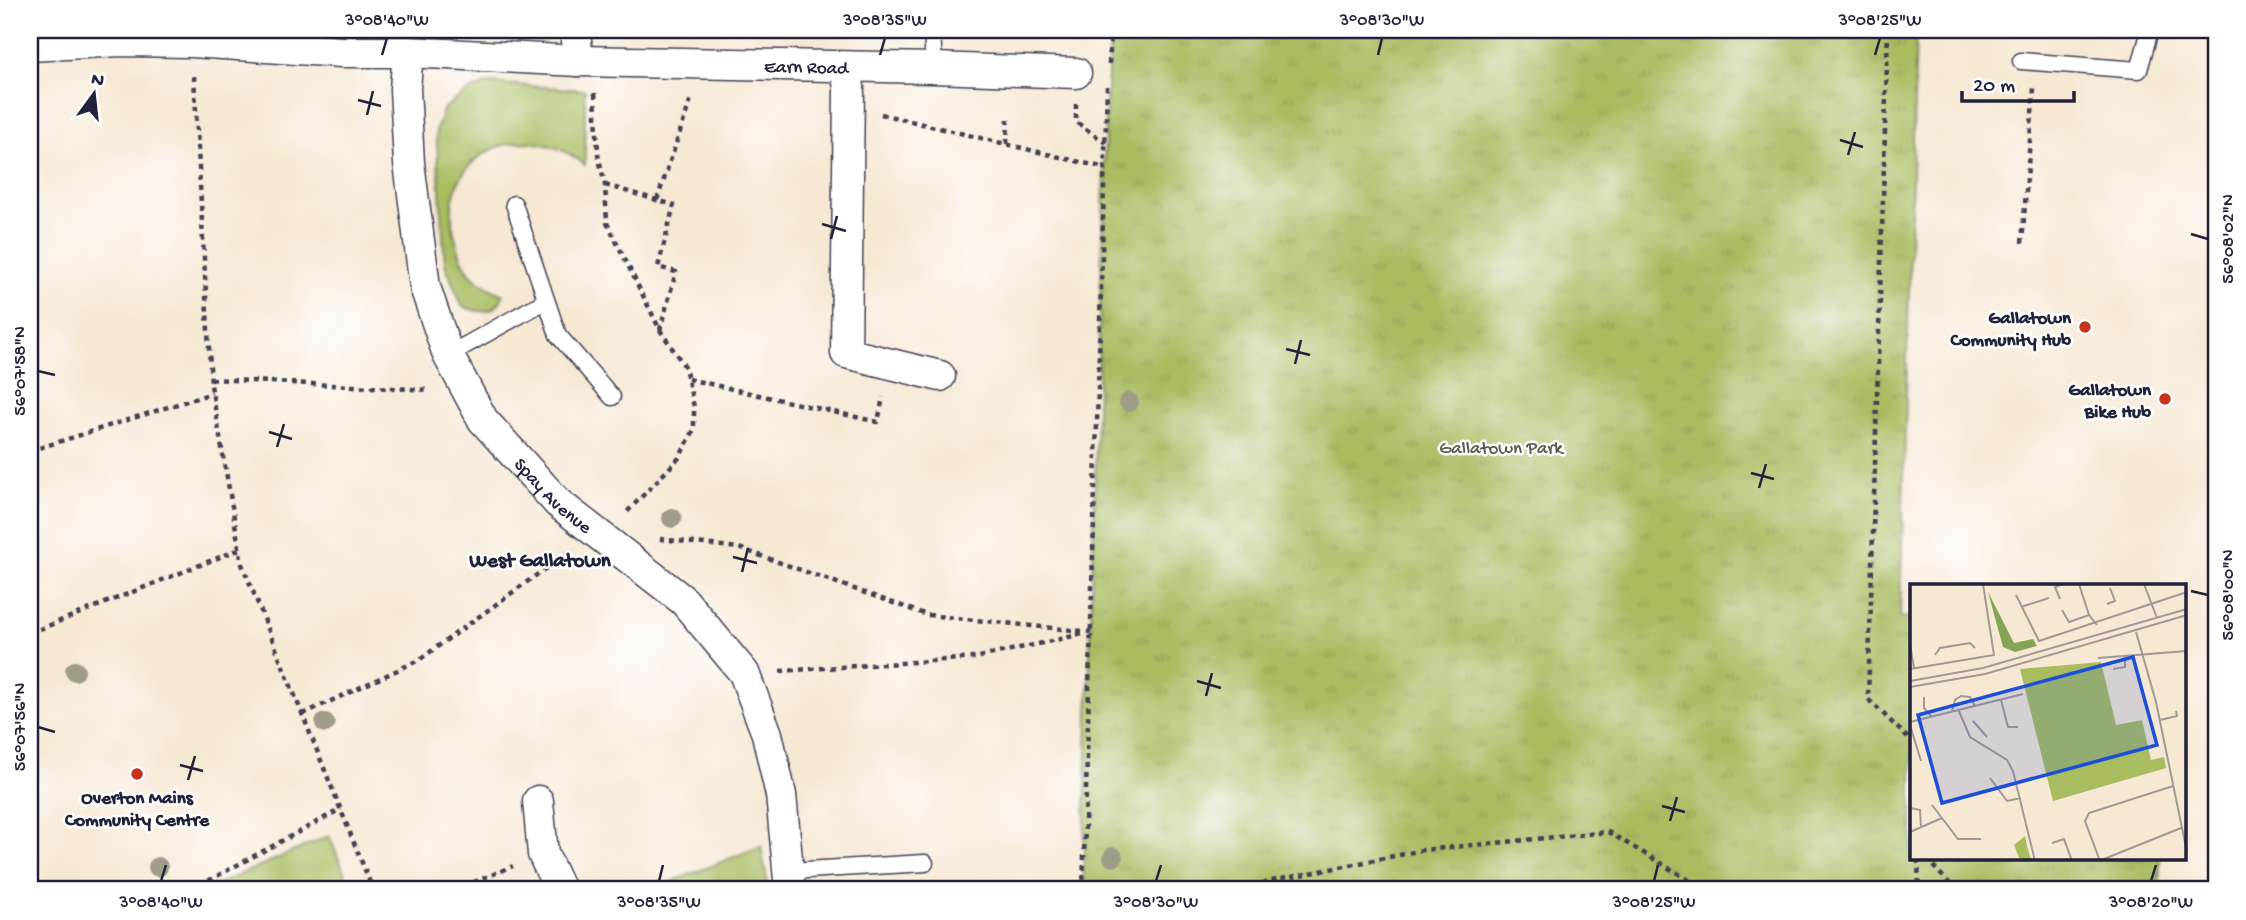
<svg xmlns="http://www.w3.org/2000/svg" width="2246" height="920" viewBox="0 0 2246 920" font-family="'Gochi Hand',sans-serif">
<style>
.grass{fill:#a9bc60;stroke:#666f4e;stroke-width:2}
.park{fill:url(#park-tufts);stroke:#666f4e;stroke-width:2}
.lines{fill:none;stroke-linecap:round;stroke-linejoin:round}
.lane-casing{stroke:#424052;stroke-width:19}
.street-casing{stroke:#424052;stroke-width:33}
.path{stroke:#424052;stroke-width:4.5;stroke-dasharray:5 5;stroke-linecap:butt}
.lane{stroke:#fff;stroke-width:16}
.street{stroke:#fff;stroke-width:30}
.tree{fill:#9f9d88}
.ticks{fill:none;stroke:#22223b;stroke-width:2.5}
.poi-dot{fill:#c8321e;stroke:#fff;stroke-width:2.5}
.labels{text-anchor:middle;stroke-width:5;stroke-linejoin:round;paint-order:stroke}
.street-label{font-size:19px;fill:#22223b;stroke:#fff}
.poi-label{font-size:19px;font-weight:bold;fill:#22223b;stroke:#fff;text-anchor:end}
.park-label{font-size:19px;fill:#58604a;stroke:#fff}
.neighbourhood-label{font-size:21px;font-weight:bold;fill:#22223b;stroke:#fff}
.inset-road{fill:none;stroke:#a19996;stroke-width:2}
.view{fill:#1d4ed8;fill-opacity:0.15;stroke:#1d4ed8;stroke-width:3.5}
.inset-edge{fill:none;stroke:#22223b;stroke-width:3.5}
.neatline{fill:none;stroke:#22223b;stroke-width:2.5}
.ticks-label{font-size:18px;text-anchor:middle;fill:#22223b}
</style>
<defs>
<pattern id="park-tufts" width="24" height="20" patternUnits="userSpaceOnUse" patternTransform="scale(1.75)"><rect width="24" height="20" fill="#a9bc60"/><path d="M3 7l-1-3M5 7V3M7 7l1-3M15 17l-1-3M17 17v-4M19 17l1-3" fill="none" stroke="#91a154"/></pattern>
</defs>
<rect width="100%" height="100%" fill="#fff"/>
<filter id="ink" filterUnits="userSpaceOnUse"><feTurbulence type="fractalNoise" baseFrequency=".0143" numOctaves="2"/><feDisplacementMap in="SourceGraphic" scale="14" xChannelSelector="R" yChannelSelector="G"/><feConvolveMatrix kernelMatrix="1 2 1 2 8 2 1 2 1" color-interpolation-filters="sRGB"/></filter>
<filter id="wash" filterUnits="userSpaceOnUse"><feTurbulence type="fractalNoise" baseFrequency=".00686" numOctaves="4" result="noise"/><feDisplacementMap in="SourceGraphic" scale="28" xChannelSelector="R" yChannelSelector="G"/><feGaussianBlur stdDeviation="1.57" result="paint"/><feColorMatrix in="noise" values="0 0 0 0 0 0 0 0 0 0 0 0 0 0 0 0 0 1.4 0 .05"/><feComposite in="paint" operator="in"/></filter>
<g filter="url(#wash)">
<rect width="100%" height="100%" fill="#f6e8d3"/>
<g class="grass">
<path d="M 489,83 L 585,90 L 585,165 C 524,114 434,154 455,237 C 463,271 472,281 503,295 C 496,316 479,313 462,306 L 445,264 L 436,131 L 444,108 L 467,92 Z"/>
<polygon points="329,836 352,890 204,890"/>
<polygon points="761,846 767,880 767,890 674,890 671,882"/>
</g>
<polygon class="park" points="1111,30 1916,30 1900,617 1912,618 1912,859 2160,859 2159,890 1083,890 1106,103"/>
</g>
<g filter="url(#ink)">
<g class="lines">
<g class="lane-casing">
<g id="lane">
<polyline points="932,30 934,68"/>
<polyline points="2021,61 2139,70 2150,30"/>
<polyline points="514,204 558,335 612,397"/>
<polyline points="448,355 545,301"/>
<polyline points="789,871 925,863"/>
</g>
</g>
<g class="street-casing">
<g id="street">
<polyline points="575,30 578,61"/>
<path id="s1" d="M 30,46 L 121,41 L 192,42 L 342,52 L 408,52 L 578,61 L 934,68 L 1076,73"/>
<path id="s2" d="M 408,52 L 405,89 L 409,163 L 425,287 L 448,355 L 483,420 L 558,503 L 684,601 L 744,673 L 767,734 L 781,795 L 790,890"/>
<polyline points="845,67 849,87 846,353 940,376"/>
<polyline points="538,801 543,854 560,890"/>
</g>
</g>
<g class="path">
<polyline points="1888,30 1868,699 1912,742"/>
<polyline points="1109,64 1111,30"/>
<polyline points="194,76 211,385 242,564 373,890"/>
<polyline points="595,93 598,154 605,185 607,223 660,330 685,367 694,407 694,430 679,458 626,513"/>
<polyline points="1076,104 1076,122 1106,143"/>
<polyline points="881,114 1105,168"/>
<polyline points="1007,144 1008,119"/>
<polyline points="605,185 674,205 658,267 676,272 660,330"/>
<polyline points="657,200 692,96"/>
<polyline points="2022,243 2034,88"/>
<polyline points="211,379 430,390"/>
<polyline points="688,379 878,422 883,397"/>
<polyline points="30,451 212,393"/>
<polyline points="660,539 739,548 927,615 1091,632"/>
<polyline points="30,633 240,549"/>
<polyline points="780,671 975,658 1087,633"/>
<polyline points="303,714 419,660 567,553"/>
<polyline points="1918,859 1919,890"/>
<polyline points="1926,859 1956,890"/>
<polyline points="191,890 341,809"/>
<polyline points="455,890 513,866"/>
<polyline points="1083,890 1107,86"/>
<polyline points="1254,890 1267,882 1423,850 1608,832 1706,890"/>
</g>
<use href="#lane" class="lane"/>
<use href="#street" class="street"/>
</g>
<g class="tree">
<circle cx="1129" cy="402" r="10"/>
<circle cx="672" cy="518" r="10"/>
<circle cx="75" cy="671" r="10"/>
<circle cx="325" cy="723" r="10"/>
<circle cx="1113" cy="857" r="10"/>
<circle cx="158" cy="867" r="10"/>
</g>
</g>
<path class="ticks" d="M 382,55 L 387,38M 880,55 L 885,38M 1378,55 L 1382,38M 1875,55 L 1880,38M 358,100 L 381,106M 367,115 L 373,91M 1840,140 L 1863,147M 1848,155 L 1855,132M 822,224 L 846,231M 2191,234 L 2208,239M 831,239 L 837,216M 1286,349 L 1310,355M 1295,364 L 1301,340M 38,371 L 55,375M 269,432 L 292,439M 277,447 L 284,424M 1751,473 L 1774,479M 1759,488 L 1766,464M 733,557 L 757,563M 742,572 L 748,548M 2191,591 L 2208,595M 1197,681 L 1221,688M 1206,696 L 1212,673M 38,727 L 55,732M 180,765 L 203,771M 188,780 L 195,756M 1662,806 L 1685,812M 1670,821 L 1677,797M 161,881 L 166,865M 659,881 L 663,865M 1156,881 L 1161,865M 1654,881 L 1658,865M 2151,881 L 2156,865"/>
<g class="poi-dot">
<circle cx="2085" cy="327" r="7"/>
<circle cx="2165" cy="399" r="7"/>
<circle cx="137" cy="774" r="7"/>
</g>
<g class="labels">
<g class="street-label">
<text dy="7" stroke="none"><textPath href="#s1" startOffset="777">Earn Road</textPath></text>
<text dy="7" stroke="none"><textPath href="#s2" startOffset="485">Spay Avenue</textPath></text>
</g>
<g class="poi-label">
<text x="2071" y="323">Gallatown<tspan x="2071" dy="22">Community Hub</tspan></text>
<text x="2151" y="395">Gallatown<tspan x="2151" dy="22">Bike Hub</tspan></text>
<text x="137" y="803" text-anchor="middle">Overton Mains<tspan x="137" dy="22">Community Centre</tspan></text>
</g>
<g class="park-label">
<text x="1501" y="453">Gallatown Park</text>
</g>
<g class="neighbourhood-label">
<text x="540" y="566">West Gallatown</text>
</g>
</g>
<g transform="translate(1910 584)">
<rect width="276" height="276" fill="#f6e8d3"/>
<path d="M 115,252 L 117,262 L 121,276 L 110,276 L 104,261 Z" fill="#a9bc60"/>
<path d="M 78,8 L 104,59 L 123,55 L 127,62 L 105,68 L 93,63 Z" fill="#86a456"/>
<path d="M 191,78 L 206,141 L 232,136 L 241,176 L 254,173 L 256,184 L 143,217 L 110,85 Z" fill="#a9bc60"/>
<path class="inset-road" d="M 169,0 L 179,31M 234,0 L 247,34M 106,11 L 129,57 L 277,8M 150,15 L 145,3 L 153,0M 197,20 L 205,17 L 200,4M 111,23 L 139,14M 152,26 L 159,38 L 179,31 L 187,41M 226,48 L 246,118 L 277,268M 0,60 L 4,84M 25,71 L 30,64 L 60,59 L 65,64M 188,74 L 277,67M 0,85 L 84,71 L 73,0M 203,85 L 215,83 L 215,71M 0,97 L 73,84 L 277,25M 0,103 L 75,90 L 277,31M 14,113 L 14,124 L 21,132M 91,116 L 98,143 L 108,143M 48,125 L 60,153 L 97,176 L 103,187 L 125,277M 42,127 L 45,116 L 51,112 L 60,113 L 65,122M 250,136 L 267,132 L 266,127M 63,137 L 77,153M 0,138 L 113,110M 0,141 L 11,177M 80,194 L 97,217 L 111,214M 22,221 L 48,255 L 71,255M 1,224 L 10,226 L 11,243M 0,248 L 32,234M 142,259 L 154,255 L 162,277M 189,277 L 271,244M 190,277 L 175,237 L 179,229 L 263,202"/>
<path class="view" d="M 223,73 L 247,161 L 32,219 L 8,131 Z"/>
<rect width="276" height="276" class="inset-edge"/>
</g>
<rect width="2246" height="920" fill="none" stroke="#fff" stroke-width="77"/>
<g transform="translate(94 94) rotate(15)" stroke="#ffffff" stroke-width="5" paint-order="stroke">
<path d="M0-5L12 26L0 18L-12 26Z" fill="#22223b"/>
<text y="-10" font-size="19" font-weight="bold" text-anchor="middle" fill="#22223b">N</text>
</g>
<path d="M1962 91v10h112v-10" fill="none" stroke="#22223b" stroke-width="3.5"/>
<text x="1973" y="91" font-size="21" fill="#22223b" stroke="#ffffff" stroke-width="5" paint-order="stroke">20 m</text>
<rect x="38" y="38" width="2170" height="843" class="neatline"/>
<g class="ticks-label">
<text x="387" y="25">3°08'40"W</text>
<text x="885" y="25">3°08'35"W</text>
<text x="1382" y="25">3°08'30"W</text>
<text x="1880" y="25">3°08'25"W</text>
<text transform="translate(2227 239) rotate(-90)" y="6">56°08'02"N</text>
<text transform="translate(19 371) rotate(-90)" y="6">56°07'58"N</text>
<text transform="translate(2227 595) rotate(-90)" y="6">56°08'00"N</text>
<text transform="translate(19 727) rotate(-90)" y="6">56°07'56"N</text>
<text x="161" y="907">3°08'40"W</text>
<text x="659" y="907">3°08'35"W</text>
<text x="1156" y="907">3°08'30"W</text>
<text x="1654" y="907">3°08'25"W</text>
<text x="2151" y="907">3°08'20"W</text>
</g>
</svg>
